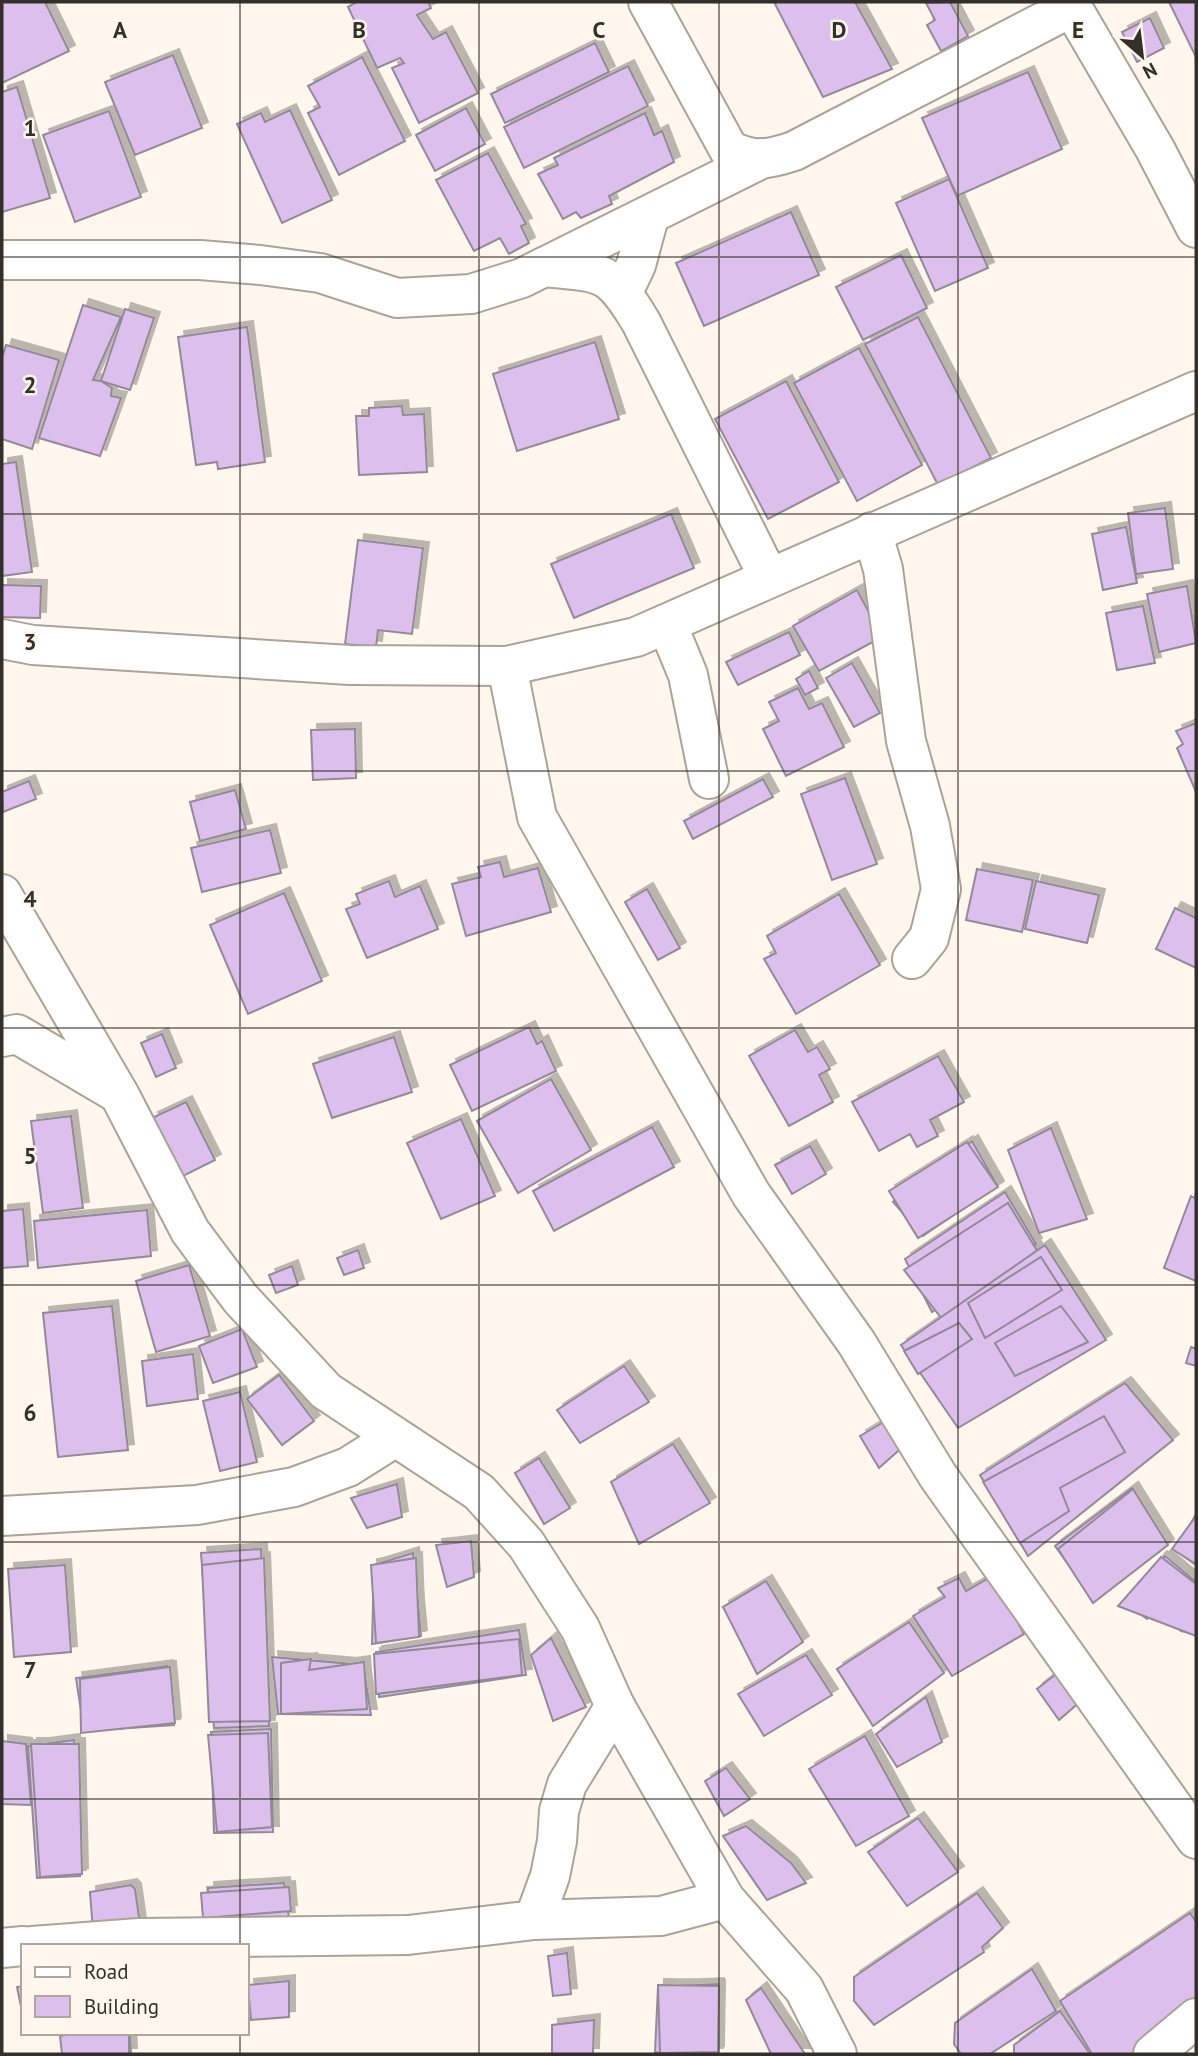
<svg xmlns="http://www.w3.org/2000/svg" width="1198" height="2056" viewBox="0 0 1198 2056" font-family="'PT Sans',sans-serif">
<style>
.building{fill:#ddbfee;stroke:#928a96;stroke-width:2;filter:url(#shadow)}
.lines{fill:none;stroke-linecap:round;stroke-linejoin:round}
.minor-casing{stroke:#aba396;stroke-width:42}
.minor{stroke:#fff;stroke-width:38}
.grid{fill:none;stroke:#332f2a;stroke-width:2;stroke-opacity:0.55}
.grid-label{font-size:23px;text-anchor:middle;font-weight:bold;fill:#332f2a;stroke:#fff7ed;stroke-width:5;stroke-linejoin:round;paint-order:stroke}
</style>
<defs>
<filter id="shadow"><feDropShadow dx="6" dy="-6" stdDeviation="0" flood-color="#0004"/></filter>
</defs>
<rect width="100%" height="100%" fill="#fff7ed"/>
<g class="building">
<polygon points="2,2 45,2 69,51 2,83"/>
<polygon points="357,2 428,2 431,8 417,15 433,39 446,32 478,93 419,123 392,68 404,63 400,58 377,68 348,7"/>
<polygon points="774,2 855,2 892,69 823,97"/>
<polygon points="950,2 968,36 941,51 927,25 935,20 926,3"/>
<polygon points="1169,2 1196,2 1196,57"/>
<polygon points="1150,18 1164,48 1137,62 1122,32"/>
<polygon points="595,43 609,72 505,123 491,94"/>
<polygon points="173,55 202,128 135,155 105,82"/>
<polygon points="362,57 405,141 339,175 308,113 320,107 308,86"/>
<polygon points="628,66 648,106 524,168 504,127"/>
<polygon points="1028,72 1062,149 957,196 922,118"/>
<polygon points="17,87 50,198 2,212 2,92"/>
<polygon points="466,108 485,144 435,171 416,135"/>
<polygon points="290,110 332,200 282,223 237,124 261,113 265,122"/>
<polygon points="109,111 141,197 75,222 43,135"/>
<polygon points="645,113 654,135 662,131 674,162 609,196 612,204 581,218 576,212 563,219 538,174 558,165 554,158"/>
<polygon points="488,153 526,224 521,226 529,243 509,254 500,238 474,251 436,180"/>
<polygon points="949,179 988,268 935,291 896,203"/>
<polygon points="791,212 819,275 704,326 676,263"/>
<polygon points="901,255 927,308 863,340 836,287"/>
<polygon points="83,305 121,317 93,380 101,381 112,388 111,396 121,398 100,456 39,438"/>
<polygon points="125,309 154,318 130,390 101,381"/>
<polygon points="918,317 991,458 938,485 865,344"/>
<polygon points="247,327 265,462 218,469 217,462 196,465 178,337"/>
<polygon points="595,342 619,419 517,451 493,374"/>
<polygon points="6,345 59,360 32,449 2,439 2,358"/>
<polygon points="859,348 922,465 857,501 794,383"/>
<polygon points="786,381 839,482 768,519 715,419"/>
<polygon points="402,406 403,415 424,414 427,472 359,475 356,416 369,416 369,408"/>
<polygon points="16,462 32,572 2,576 2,464"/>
<polygon points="1165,508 1173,569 1136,574 1128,513"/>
<polygon points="671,514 694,568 574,618 551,564"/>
<polygon points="1126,527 1137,583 1103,590 1092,534"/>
<polygon points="358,540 423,548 412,634 378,630 376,647 345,644"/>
<polygon points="2,585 41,586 40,618 2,617"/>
<polygon points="1187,586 1196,643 1159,652 1147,594"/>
<polygon points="857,590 882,637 819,671 793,626"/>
<polygon points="1143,606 1155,663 1117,670 1106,613"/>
<polygon points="789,632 800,655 738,685 726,662"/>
<polygon points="852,663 880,713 854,727 826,678"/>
<polygon points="809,671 818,688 805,695 796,679"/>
<polygon points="798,688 809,709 822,703 844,747 786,776 763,729 779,721 769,702"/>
<polygon points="1196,723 1196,792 1177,748 1183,744 1176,731"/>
<polygon points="355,729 356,778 313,780 311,730"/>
<polygon points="845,778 877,864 832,880 801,794"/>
<polygon points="763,779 773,797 693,839 684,821"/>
<polygon points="29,781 36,799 3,812 2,792"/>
<polygon points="235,790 246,829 200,841 190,802"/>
<polygon points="270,830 281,873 202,892 191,848"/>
<polygon points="500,862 504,877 538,868 551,912 466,936 452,884 481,877 478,867"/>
<polygon points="977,869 1033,880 1022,932 966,920"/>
<polygon points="389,881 395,897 420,886 438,929 367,958 346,909 360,904 356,894"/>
<polygon points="1036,881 1099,895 1087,943 1025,929"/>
<polygon points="647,889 680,948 658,960 625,902"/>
<polygon points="284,893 322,981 248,1014 210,925"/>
<polygon points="839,894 880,965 796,1014 764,959 776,953 767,936"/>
<polygon points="1175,908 1196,918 1196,968 1156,949"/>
<polygon points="529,1027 537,1044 542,1041 556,1071 472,1111 450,1065"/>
<polygon points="795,1030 808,1052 817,1047 830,1069 819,1075 833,1102 789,1126 749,1056"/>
<polygon points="162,1034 176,1068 156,1077 141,1043"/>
<polygon points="394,1037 412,1092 332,1118 313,1064"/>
<polygon points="938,1056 964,1102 930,1120 938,1136 917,1147 910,1134 879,1151 852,1102"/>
<polygon points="551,1079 591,1150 518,1193 477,1121"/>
<polygon points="186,1102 215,1160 181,1177 152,1118"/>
<polygon points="71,1116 83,1208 43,1213 31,1121"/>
<polygon points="461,1119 495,1196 441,1219 407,1143"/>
<polygon points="652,1127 674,1167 554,1231 533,1191"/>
<polygon points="1051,1128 1087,1219 1039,1233 1008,1150"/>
<polygon points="972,1141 997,1185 923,1236 893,1202"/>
<polygon points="967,1142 998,1187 918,1238 889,1191"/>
<polygon points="810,1146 826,1174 792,1194 775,1165"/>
<polygon points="1005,1192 1036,1244 932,1312 905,1259"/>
<polygon points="1191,1196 1196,1199 1196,1281 1164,1268"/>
<polygon points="1008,1203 1041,1257 942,1319 904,1270"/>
<polygon points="23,1209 28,1266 2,1268 2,1211"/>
<polygon points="147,1210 151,1256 38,1268 34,1221"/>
<polygon points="1045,1245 1106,1340 958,1428 901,1345"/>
<polygon points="358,1250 364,1268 344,1275 337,1258"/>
<polygon points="1041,1257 1062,1290 985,1338 968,1303"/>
<polygon points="189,1265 210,1336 156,1352 136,1281"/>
<polygon points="292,1266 298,1285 276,1293 269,1275"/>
<polygon points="112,1306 128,1450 58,1457 43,1313"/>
<polygon points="1061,1306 1088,1342 1015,1376 995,1343"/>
<polygon points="959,1323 972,1339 918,1374 904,1351"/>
<polygon points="242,1329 257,1367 213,1383 199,1346"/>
<polygon points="1191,1347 1196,1349 1196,1366 1186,1363"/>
<polygon points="193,1354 198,1399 147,1406 142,1361"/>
<polygon points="624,1366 649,1402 580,1443 557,1410"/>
<polygon points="279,1375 314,1421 282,1445 247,1399"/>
<polygon points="1125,1383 1173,1440 1028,1556 980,1475"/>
<polygon points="240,1392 257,1462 220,1471 203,1401"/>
<polygon points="1104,1416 1125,1452 1060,1488 1069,1511 1020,1543 983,1482"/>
<polygon points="892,1417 906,1444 879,1468 860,1436"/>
<polygon points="673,1444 710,1503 639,1544 611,1482"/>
<polygon points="539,1458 570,1508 544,1524 515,1473"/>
<polygon points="397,1484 402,1517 367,1528 351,1498"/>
<polygon points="1132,1488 1165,1542 1094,1600 1055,1546"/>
<polygon points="1133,1489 1168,1545 1093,1603 1058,1549"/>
<polygon points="1196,1514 1196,1565 1176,1551"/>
<polygon points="1196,1516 1196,1564 1172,1549"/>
<polygon points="471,1541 474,1577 447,1587 436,1545"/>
<polygon points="261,1549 269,1726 214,1728 201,1553"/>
<polygon points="413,1553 421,1636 372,1644 374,1565"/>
<polygon points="1165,1556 1196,1582 1196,1634 1181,1631 1157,1607 1147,1619 1125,1603"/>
<polygon points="1161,1557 1196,1584 1196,1636 1118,1606"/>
<polygon points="264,1558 270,1721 209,1722 202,1565"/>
<polygon points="416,1558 419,1637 376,1643 371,1565"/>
<polygon points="65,1565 71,1652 14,1657 8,1569"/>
<polygon points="994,1575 1024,1634 952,1676 913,1616 945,1597 938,1588 959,1578 966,1591"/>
<polygon points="766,1581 803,1642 757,1674 723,1607"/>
<polygon points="909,1622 944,1673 873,1726 837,1669"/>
<polygon points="519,1630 526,1675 379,1697 376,1652"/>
<polygon points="551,1638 586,1707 553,1721 531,1655"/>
<polygon points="519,1639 522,1675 376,1694 374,1654"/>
<polygon points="806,1655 832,1695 764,1736 738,1694"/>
<polygon points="272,1657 363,1665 371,1715 278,1714"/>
<polygon points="311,1659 309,1670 364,1662 367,1709 281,1714 281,1663"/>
<polygon points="167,1666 174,1725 84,1731 76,1678"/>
<polygon points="170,1667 175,1723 81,1733 80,1679"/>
<polygon points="1061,1670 1082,1700 1059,1720 1037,1689"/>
<polygon points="926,1697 942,1742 897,1767 876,1734"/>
<polygon points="271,1729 273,1832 214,1833 211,1732"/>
<polygon points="268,1733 272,1827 217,1832 208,1735"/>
<polygon points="865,1736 909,1816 856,1846 809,1769"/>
<polygon points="74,1740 80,1876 37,1878 28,1746"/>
<polygon points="2,1741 26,1744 31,1805 2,1804"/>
<polygon points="31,1744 79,1744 82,1874 40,1877"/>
<polygon points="726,1768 750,1799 724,1816 705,1781"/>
<polygon points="918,1818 958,1872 907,1906 868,1852"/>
<polygon points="746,1826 791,1863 806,1883 767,1900 723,1836"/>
<polygon points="284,1883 289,1918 209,1924 208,1888"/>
<polygon points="131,1885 135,1889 140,1924 93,1931 90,1892"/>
<polygon points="289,1887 291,1911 203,1918 201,1893"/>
<polygon points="977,1893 1003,1928 982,1947 984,1952 874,2025 854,2001 854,1977"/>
<polygon points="1190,1913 1196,1922 1196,2005 1135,2054 1092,2054 1060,2001"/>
<polygon points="567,1953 571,1994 553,1996 548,1956"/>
<polygon points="1032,1969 1056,2011 990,2054 961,2054 954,2044 955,2023"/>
<polygon points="289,1981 289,2017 251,2020 248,1985"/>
<polygon points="718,1984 717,2054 655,2052 658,1987"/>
<polygon points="658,1985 719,1986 718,2052 660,2053"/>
<polygon points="23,1986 23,2016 17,1987"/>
<polygon points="761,1988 805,2054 771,2054 746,2000"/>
<polygon points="1060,2011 1090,2054 1014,2054 1014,2045"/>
<polygon points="594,2020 593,2054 552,2054 552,2025"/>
<polygon points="67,2033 130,2033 131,2054 67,2054"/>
<polygon points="78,2033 129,2033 129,2054 62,2054 60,2036"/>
</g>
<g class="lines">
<g class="minor-casing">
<g id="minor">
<path d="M 648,2 L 729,150 C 755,162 767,160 794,151 L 1072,7"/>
<polyline points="1069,2 1155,149 1196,228"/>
<polyline points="2,260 200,260 260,265 320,273 397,298 471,294 522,278 763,158"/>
<path d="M 544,267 C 604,273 609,269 641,322 L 769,578"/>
<polyline points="623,292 636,265 649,217"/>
<polyline points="872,532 883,569 906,741 930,826 941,889 929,938 912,959"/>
<polyline points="667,624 688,675 709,779"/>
<polyline points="2,639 33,645 350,665 507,666 636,637 1196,391"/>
<polyline points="507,666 537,817 751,1194 856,1342 938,1476 1196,1839"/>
<polyline points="2,894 119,1094 190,1231 240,1298 326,1391 479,1492 526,1544 580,1628 615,1706 725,1899 804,1989 837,2054"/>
<polyline points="2,1037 17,1034 117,1093"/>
<polyline points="2,1516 197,1505 294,1487 348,1467 394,1438"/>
<polyline points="534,1920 550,1876 557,1841 559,1811 567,1784 615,1706"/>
<polyline points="32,1946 139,1938 408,1935 534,1920 661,1916 725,1899"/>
<polyline points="2,1948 23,1946"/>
<polyline points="1153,2054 1196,2018"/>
</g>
</g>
<use href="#minor" class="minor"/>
</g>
<path class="grid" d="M 240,2 L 240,1946M 479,2 L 479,2054M 719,2 L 719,2054M 958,2 L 958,2054M 2,257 L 1196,257M 2,514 L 1196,514M 2,771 L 1196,771M 2,1028 L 1196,1028M 2,1285 L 1196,1285M 2,1542 L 1196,1542M 2,1799 L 1196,1799M 240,2033 L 240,2054"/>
<g class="grid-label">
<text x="120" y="38">A</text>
<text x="359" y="38">B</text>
<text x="599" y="38">C</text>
<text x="839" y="38">D</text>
<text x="1078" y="38">E</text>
<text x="30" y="136">1</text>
<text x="30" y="393">2</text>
<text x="30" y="650">3</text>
<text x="30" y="907">4</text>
<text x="30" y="1164">5</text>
<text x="30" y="1421">6</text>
<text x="30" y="1678">7</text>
</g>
<rect width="1198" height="2056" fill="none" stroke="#332f2a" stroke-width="7"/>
<rect x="21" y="1944" width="228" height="91" fill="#fff7ed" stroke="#ada79f" stroke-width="2"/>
<rect x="35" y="1967" width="35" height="10" fill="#ffffff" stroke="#ada79f" stroke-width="2"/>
<text x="84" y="1979" font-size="21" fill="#332f2a">Road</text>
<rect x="35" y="1996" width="35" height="21" fill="#ddbfee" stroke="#ada79f" stroke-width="2"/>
<text x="84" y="2014" font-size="21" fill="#332f2a">Building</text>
<g transform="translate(1142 56) rotate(152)" stroke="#fff7ed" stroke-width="5" paint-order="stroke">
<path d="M0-5L12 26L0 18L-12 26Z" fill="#332f2a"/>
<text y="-10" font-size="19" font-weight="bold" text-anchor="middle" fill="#332f2a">N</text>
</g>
</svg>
